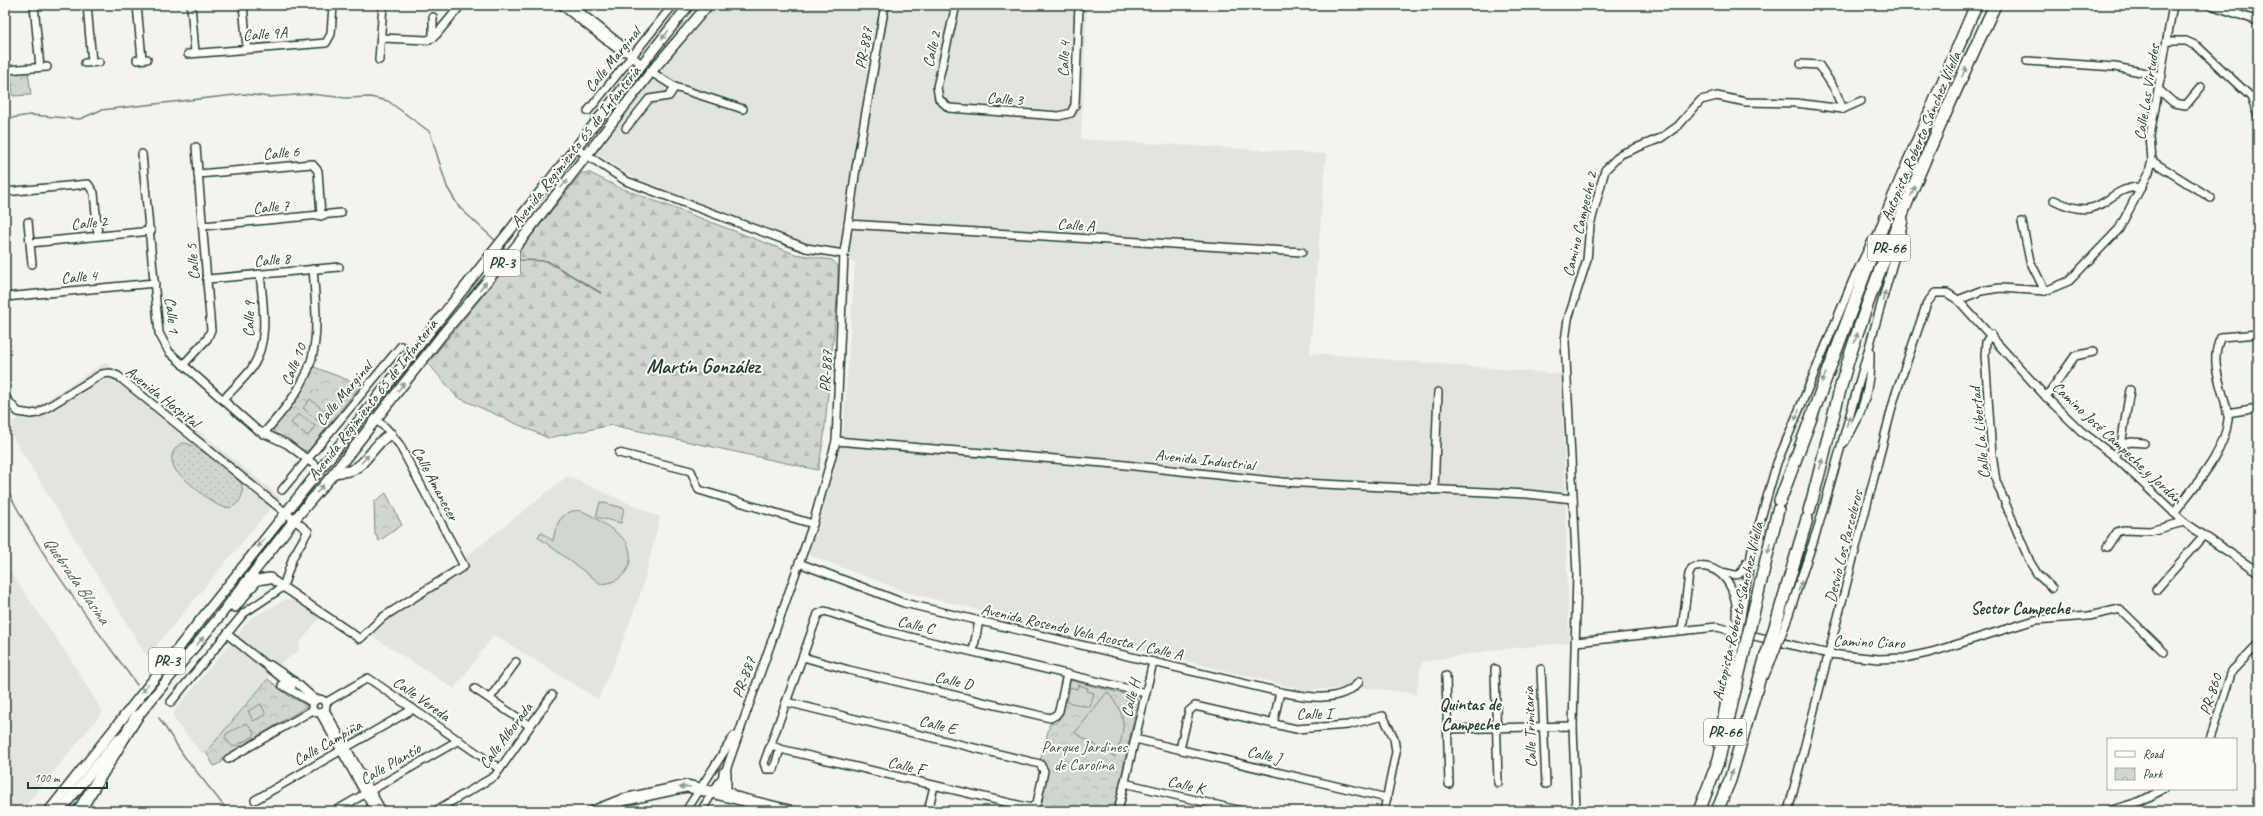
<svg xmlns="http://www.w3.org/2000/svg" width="2263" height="816" viewBox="0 0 2263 816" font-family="Caveat,sans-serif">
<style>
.built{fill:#e2e5df}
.grass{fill:url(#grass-dots);stroke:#788a82}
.forest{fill:url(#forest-firs);stroke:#788a82}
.park{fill:url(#park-crowns);stroke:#788a82}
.pitch{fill:#d1d6d1;stroke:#788a82}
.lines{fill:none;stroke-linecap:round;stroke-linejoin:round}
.stream{stroke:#6e8179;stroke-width:1.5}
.minor-casing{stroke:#1f3d34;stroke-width:10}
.major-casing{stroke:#1f3d34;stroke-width:12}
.highway-casing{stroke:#1f3d34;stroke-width:14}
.minor{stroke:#fdfcf7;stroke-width:7}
.major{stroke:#fdfcf7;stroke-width:9}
.highway{stroke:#fdfcf7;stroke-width:11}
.minor-bridge-casing{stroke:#1f3d34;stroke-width:10;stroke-linecap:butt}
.highway-bridge-casing{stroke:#1f3d34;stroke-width:14;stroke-linecap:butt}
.minor-bridge{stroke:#fdfcf7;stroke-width:7}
.highway-bridge{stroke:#fdfcf7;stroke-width:11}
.oneway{fill:#8e9c96}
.labels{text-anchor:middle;stroke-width:4;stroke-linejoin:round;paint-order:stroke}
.shield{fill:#fdfcf7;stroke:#62766e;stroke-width:1}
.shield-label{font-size:15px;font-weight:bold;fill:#1f3d34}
.street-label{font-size:16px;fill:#1f3d34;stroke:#fdfcf7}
.park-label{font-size:16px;fill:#435c53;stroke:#fdfcf7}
.water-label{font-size:17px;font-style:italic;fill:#475f56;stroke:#fdfcf7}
.neighbourhood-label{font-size:17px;font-weight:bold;fill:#1f3d34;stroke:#fdfcf7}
.district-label{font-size:20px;font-weight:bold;fill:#1f3d34;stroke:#fdfcf7}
</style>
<defs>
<pattern id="grass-dots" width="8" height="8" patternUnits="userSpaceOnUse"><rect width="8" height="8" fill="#d1d6d1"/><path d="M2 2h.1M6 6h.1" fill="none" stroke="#b3b9b4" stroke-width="1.8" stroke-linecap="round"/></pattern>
<pattern id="forest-firs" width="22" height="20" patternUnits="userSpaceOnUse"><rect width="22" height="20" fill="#d1d6d1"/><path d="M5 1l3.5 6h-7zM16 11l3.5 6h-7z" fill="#b3b9b4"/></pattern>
<pattern id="park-crowns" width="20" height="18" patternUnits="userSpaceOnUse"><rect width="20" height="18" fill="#d1d6d1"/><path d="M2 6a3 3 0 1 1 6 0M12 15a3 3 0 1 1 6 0" fill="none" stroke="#b3b9b4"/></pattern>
</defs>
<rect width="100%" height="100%" fill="#f4f4ef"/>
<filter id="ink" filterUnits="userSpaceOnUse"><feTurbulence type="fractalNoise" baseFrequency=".025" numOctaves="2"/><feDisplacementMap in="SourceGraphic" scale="8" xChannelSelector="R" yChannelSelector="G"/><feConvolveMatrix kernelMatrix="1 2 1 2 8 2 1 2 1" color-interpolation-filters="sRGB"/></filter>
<g filter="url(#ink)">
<g class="built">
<polygon points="708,5 1087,5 1081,139 1326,154 1310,353 1562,374 1569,643 1493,650 1422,662 1416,694 1372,688 1304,690 906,592 809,555 843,431 855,263 628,175 592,150"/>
<polygon points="105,362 188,422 280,497 147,657 6,426"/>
<polygon points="567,476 660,517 642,589 616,659 598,699 494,635 454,689 372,636 366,627 457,564"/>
<polygon points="5,564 69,657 103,712 21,811 5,811"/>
<polygon points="292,599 320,617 299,644 299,651 281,663 203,755 172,717 176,709 251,618 285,600"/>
</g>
<path class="grass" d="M 182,443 C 195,442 234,473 241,484 C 247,496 235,511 223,507 C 210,504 188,481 177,472 C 169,461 170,450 182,443 Z"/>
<polygon class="forest" points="582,173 590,173 618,187 795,254 832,260 838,266 838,289 824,436 818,470 612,425 548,438 457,397 428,363"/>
<g class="park">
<polygon points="28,71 31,95 13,96 11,73"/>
<path d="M 314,367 L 361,385 L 308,451 C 296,450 284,440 274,432 L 274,427 L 295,402 Z"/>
<polygon points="386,493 402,525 379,541 375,534 374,502"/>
<polygon points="268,679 289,696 306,705 306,707 222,758 222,762 214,766 206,752"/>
<polygon points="1069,680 1136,697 1138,700 1114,811 1051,811 1039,808 1046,770 1040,761 1050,724 1056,723 1059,719"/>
</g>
<g class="pitch">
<polygon points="310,399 326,412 318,421 303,408"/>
<polygon points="298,414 315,426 308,436 291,423"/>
<polygon points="600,502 624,508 621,523 596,517"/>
<path d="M 572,511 C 575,511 578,510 581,511 C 589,512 623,536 627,543 C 637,565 623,583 601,584 L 538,537 L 541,532 L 553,541 C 555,528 558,516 572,511 Z"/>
<polygon points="1078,685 1088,688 1087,691 1094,693 1090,707 1067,702 1070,687 1077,689"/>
<path d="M 1107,692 C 1128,715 1126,729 1115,757 L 1075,733 Z"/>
<polygon points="261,704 266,715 253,721 248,711"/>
<polygon points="247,723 254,732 254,736 233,747 225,738 226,734"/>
</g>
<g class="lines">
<g class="stream">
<polyline points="5,119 30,115 80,119 101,110 244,94 269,97 310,94 346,98 370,97 388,101 430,132 447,187 459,207 497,242"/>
<polyline points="501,245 508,251"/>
<polyline points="514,255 520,260 547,261 601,293"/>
<path d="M 5,485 C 40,557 90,620 137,685"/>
<polyline points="159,718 184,756 228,811"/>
</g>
<g class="minor-casing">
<g id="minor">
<polyline points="34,5 40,67"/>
<polyline points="87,5 92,62"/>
<polyline points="137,5 142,59"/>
<polyline points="191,5 195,53"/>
<polyline points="243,5 247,48"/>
<polyline points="561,5 620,51 627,52"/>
<polyline points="571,5 624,47 627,52 641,64"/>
<polyline points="956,5 937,87 939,99 949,108 1059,116 1071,113 1075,105 1079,5"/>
<polyline points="2211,5 2258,21"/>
<polyline points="381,38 428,40 436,35 461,5"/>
<polyline points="433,38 433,17"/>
<polyline points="2168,41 2186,41 2197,46 2251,97 2258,116"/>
<polyline points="188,54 326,43 331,34 333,5"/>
<polyline points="137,60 147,59"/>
<polyline points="379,60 383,5"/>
<polyline points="2027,61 2115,67 2162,76"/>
<polyline points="85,63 99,62"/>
<polyline points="1801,64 1819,65 1834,88 1843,109"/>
<polyline points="5,70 47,67"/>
<polyline points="651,72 675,87 743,109"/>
<polyline points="2159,90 2174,103 2186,105 2201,87"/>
<polyline points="1843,109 1861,101"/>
<polyline points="588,111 673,5"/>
<polyline points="626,128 649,99 669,96 675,87"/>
<polyline points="575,147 626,181 806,248 844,254"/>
<polyline points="142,154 159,333 169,352 257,430 287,444 320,469"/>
<polyline points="2152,161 2211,198"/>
<polyline points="198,174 312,164 318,171 321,216"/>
<polyline points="5,192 88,184 94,193 98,235"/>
<path d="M 2054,200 C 2106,226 2103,186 2142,187"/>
<polyline points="28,222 32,264"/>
<polyline points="2022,222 2030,261 2045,291"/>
<polyline points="848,224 1302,252"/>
<polyline points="203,226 341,213"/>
<polyline points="30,243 151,231"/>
<polyline points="208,279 339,267"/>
<polyline points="5,297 155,283"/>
<polyline points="1958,300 1981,291 2000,288 2045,291 2069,281 2119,229 2149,172 2152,161 2150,136 2173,5"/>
<polyline points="1991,334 1986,342 1985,355 1992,455 1996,481 2030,562 2038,575 2052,588"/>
<polyline points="183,365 207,339 211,330 196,147"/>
<polyline points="5,397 18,412 31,414 38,413 102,374 110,373 118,376 308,531 293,557 283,587 244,613 171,702"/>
<polyline points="2046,397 2075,356 2093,352"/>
<path d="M 223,400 C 232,390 244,379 252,368 C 270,340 263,305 260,274"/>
<polyline points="2227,413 2258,408"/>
<path d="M 263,434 C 319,372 320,351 313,269"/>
<polyline points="836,441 1116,464 1282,482 1527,494 1573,499"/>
<path d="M 1844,443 C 1863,414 1871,387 1870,352"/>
<polyline points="2121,445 2131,442 2144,443"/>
<polyline points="619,453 691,471 699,490 813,524"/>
<polyline points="2114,456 2121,445 2130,390"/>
<polyline points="282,490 401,346"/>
<polyline points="1434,490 1438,392"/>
<path d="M 2174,513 C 2194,486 2224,455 2228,420 C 2229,415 2226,408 2225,402 C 2219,380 2210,358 2221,337 L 2258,334"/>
<polyline points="2107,547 2117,532 2123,530 2150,531 2184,522"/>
<path d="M 799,563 L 904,603 L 1280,692 C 1306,697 1340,704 1359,682"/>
<path d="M 1719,572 C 1734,572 1738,583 1746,563"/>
<polyline points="270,578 360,639 383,617 464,566 399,444 386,428 375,419"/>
<polyline points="2156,590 2203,536"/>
<polyline points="1741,617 1752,549 1777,463 1853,280 1872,241"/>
<polyline points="1786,623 1819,524 1900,238 1904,220"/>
<path d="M 1682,630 L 1689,574 L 1692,568 C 1721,559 1739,592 1736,616"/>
<polyline points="227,634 292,686"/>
<polyline points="1576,642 1717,627 1829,654 1879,659 1905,658 1932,652 2035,620 2089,616 2120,609 2164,652"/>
<polyline points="973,651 979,621"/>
<polyline points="803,657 849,670 1050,718 1056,715 1059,711 1067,674"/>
<polyline points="270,665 295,682"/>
<polyline points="1495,669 1498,783"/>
<polyline points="1541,669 1546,784"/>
<polyline points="1765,675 1773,657"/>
<polyline points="1446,676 1449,784"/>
<polyline points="282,685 313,703"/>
<polyline points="299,685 316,700"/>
<polyline points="475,689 530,726"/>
<polyline points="490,698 516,662"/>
<circle cx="319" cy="706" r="7"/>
<polyline points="325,703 368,678 500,769"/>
<polyline points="325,710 382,811"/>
<polyline points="320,713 375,811"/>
<polyline points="1273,724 1280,692"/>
<polyline points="1447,729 1573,726"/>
<polyline points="1135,739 1387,798"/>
<polyline points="2210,739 2232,671 2258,644"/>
<polyline points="1717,744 1734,652"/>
<polyline points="771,745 780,749 1031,808 1037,803 1044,771 1040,764 786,702"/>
<polyline points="780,749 774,769 766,769 764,763 818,614 825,611 885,631 1146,693"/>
<polyline points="1180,749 1189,711 1195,706 1296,729 1348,725 1383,716 1394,738 1396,752 1384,811"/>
<polyline points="228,759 313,710"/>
<polyline points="1124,783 1242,811"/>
<polyline points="255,800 413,709"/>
<polyline points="929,807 934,786"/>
<polyline points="335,811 459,740"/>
<polyline points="435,811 495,776 552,695"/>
<polyline points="686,811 734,736"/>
<polyline points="701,811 725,773 813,524 836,441 844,254 856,168 885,5"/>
<polyline points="1118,811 1153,662"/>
<polyline points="1576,811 1573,726 1577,574 1565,341 1568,319 1587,260 1590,225 1605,170 1621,154 1661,138 1678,126 1701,100 1717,96 1746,102 1796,103 1843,109"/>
<polyline points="1788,811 1895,396 1927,303 1935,293 1947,293 1958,300 2046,397 2081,431 2114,456 2184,522 2258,572"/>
<polyline points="2109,811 2141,801 2164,789"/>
<polyline points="2148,811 2156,811"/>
</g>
</g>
<g class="major-casing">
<g id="major">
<path d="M 334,473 C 339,472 344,472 349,471 C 367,466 374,442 391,434"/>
<polyline points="235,607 257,580 270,578"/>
<polyline points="133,722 219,617 295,519 330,478 442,335 518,244 651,72 708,5"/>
<polyline points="49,811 689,5"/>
<polyline points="60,811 118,739"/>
</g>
</g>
<g class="highway-casing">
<g id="highway">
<polyline points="1780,501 1892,201 1976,5"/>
<path d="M 1809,511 C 1824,459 1834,406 1850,355 C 1889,235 1942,119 1995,5"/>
<polyline points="1753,614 1778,510"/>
<polyline points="1777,620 1807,519"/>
<polyline points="725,773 725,791 734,797"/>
<polyline points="79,811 137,716"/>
<polyline points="595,811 623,800 687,786 789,811"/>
<polyline points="1699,811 1719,759 1744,652"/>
<polyline points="1717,811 1730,780 1766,656"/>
</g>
</g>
<use href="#minor" class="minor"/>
<use href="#major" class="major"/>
<use href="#highway" class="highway"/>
<g class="minor-bridge-casing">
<g id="minor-bridge">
<polyline points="1734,652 1741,617"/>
<polyline points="1773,657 1786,623"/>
</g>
</g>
<g class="highway-bridge-casing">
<g id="highway-bridge">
<polyline points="1744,652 1753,614"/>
<polyline points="1766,656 1777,620"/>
</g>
</g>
<use href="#minor-bridge" class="minor-bridge"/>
<use href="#highway-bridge" class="highway-bridge"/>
</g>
<defs><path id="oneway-solid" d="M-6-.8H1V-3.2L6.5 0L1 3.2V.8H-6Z"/></defs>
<g class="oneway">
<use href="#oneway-solid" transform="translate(665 35) rotate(129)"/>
<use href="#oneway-solid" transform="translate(1964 72) rotate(-66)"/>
<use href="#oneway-solid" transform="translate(564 184) rotate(-52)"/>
<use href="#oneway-solid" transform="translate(1913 191) rotate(-68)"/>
<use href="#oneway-solid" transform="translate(483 286) rotate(-50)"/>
<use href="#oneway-solid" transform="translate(1884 296) rotate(-74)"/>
<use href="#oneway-solid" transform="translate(1856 338) rotate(-71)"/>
<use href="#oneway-solid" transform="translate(1824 378) rotate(110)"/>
<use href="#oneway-solid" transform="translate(401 387) rotate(-52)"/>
<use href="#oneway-solid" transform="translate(1797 415) rotate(112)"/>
<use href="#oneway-solid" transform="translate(1848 421) rotate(-74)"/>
<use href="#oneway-solid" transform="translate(365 459) rotate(-48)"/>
<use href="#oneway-solid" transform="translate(1821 464) rotate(-76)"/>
<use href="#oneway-solid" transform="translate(320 489) rotate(-49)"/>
<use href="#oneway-solid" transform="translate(261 543) rotate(129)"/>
<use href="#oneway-solid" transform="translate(1769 548) rotate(103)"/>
<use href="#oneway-solid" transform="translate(1800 586) rotate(-70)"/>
<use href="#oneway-solid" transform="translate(200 641) rotate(-50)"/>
<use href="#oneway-solid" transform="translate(145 688) rotate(128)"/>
<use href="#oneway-solid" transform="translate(1731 775) rotate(-73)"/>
<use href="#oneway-solid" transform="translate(685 787) rotate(177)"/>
</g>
</g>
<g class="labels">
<g class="shield">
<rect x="1868" y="235" width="42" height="26" rx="3"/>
<rect x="484" y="250" width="36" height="26" rx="3"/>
<rect x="149" y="648" width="36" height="26" rx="3"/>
<rect x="1704" y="719" width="42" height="26" rx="3"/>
</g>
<g class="shield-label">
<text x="1889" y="253">PR-66</text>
<text x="502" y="268">PR-3</text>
<text x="167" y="666">PR-3</text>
<text x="1725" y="737">PR-66</text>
</g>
<g class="street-label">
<text transform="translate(265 33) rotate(-4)" y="6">Calle 9A</text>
<text transform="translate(863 48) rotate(-80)" y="6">PR-887</text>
<text transform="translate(931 49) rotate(-77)" y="6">Calle 2</text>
<text transform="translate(612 59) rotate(-51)" y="6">Calle Marginal</text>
<text transform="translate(1063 59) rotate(-88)" y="6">Calle 4</text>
<text transform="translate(2146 92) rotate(-81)" y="6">Calle Las Virtudes</text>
<text transform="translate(1005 98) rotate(4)" y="6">Calle 3</text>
<text transform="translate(1920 136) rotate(-67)" y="6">Autopista Roberto Sánchez Vilella</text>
<text transform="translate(575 146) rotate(-52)" y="6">Avenida Regimiento 65 de Infantería</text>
<text transform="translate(281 152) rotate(-5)" y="6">Calle 6</text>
<text transform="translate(271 206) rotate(-5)" y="6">Calle 7</text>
<text transform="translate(89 222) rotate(-6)" y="6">Calle 2</text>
<text transform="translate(1076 224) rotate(4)" y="6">Calle A</text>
<text transform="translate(1579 224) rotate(-77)" y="6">Camino Campeche 2</text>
<text transform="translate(272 259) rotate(-5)" y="6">Calle 8</text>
<text transform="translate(192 262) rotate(-95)" y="6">Calle 5</text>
<text transform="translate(79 276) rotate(-5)" y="6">Calle 4</text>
<text transform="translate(173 315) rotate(83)" y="6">Calle 1</text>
<text transform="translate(248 319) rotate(-89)" y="6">Calle 9</text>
<text transform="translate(293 364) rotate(-68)" y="6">Calle 10</text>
<text transform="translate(825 371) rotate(-87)" y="6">PR-887</text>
<text transform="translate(343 393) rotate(-50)" y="6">Calle Marginal</text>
<text transform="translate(163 396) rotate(38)" y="6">Avenida Hospital</text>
<text transform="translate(372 399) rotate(-52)" y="6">Avenida Regimiento 65 de Infantería</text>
<text transform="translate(1979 433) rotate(-96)" y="6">Calle La Libertad</text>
<text transform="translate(2118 442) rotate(43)" y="6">Camino José Campeche y Jordán</text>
<text transform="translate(1205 459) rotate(6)" y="6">Avenida Industrial</text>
<text transform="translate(436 483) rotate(62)" y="6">Calle Amanecer</text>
<text transform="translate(1843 546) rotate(-76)" y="6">Desvío Los Parceleros</text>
<text transform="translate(1737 611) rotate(-77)" y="6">Autopista Roberto Sánchez Vilella</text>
<text transform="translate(916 624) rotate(13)" y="6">Calle C</text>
<text transform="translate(1082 631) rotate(13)" y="6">Avenida Rosendo Vela Acosta / Calle A</text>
<text transform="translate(1869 641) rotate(2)" y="6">Camino Ciaro</text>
<text transform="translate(743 677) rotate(-70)" y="6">PR-887</text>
<text transform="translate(954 680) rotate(13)" y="6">Calle D</text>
<text transform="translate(2210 694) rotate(-72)" y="6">PR-860</text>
<text transform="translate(422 698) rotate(35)" y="6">Calle Vereda</text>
<text transform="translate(1130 698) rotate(-76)" y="6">Calle H</text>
<text transform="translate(1314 713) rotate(-1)" y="6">Calle I</text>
<text transform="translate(938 724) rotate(14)" y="6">Calle E</text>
<text transform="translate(1529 727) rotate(-92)" y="6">Calle Trinitaria</text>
<text transform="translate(505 735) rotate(-53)" y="6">Calle Alborada</text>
<text transform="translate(327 742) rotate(-30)" y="6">Calle Campiña</text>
<text transform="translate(1264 754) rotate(13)" y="6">Calle J</text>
<text transform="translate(390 763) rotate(-30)" y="6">Calle Plantío</text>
<text transform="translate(906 765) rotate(13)" y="6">Calle F</text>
<text transform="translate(1186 784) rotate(13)" y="6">Calle K</text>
</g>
<g class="park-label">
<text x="1084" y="752">Parque Jardines<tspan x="1084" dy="18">de Carolina</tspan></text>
</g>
<g class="water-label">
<text transform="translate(77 580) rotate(55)" y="6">Quebrada Blasina</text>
</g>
<g class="neighbourhood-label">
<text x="2020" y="614">Sector Campeche</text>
<text x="1470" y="710">Quintas de<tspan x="1470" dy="20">Campeche</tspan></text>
</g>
<g class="district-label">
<text x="703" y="373">Martín González</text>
</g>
</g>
<rect width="2263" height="816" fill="none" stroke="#fdfcf7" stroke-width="20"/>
<rect x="10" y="10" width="2243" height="796" fill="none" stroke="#1f3d34" stroke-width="1.5" filter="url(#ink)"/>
<rect x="2107" y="738" width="130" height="52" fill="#fdfcf7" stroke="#a4b0a9"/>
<rect x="2115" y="751" width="20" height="6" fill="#fdfcf7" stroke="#a4b0a9"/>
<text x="2143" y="758" font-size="12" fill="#1f3d34">Road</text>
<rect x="2115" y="768" width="20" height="12" fill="url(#park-crowns)" stroke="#a4b0a9"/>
<text x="2143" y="778" font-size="12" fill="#1f3d34">Park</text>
<path d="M28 782v6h79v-6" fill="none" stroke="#1f3d34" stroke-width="2"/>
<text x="34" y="782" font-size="12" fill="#1f3d34" stroke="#fdfcf7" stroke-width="3" paint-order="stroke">100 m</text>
</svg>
